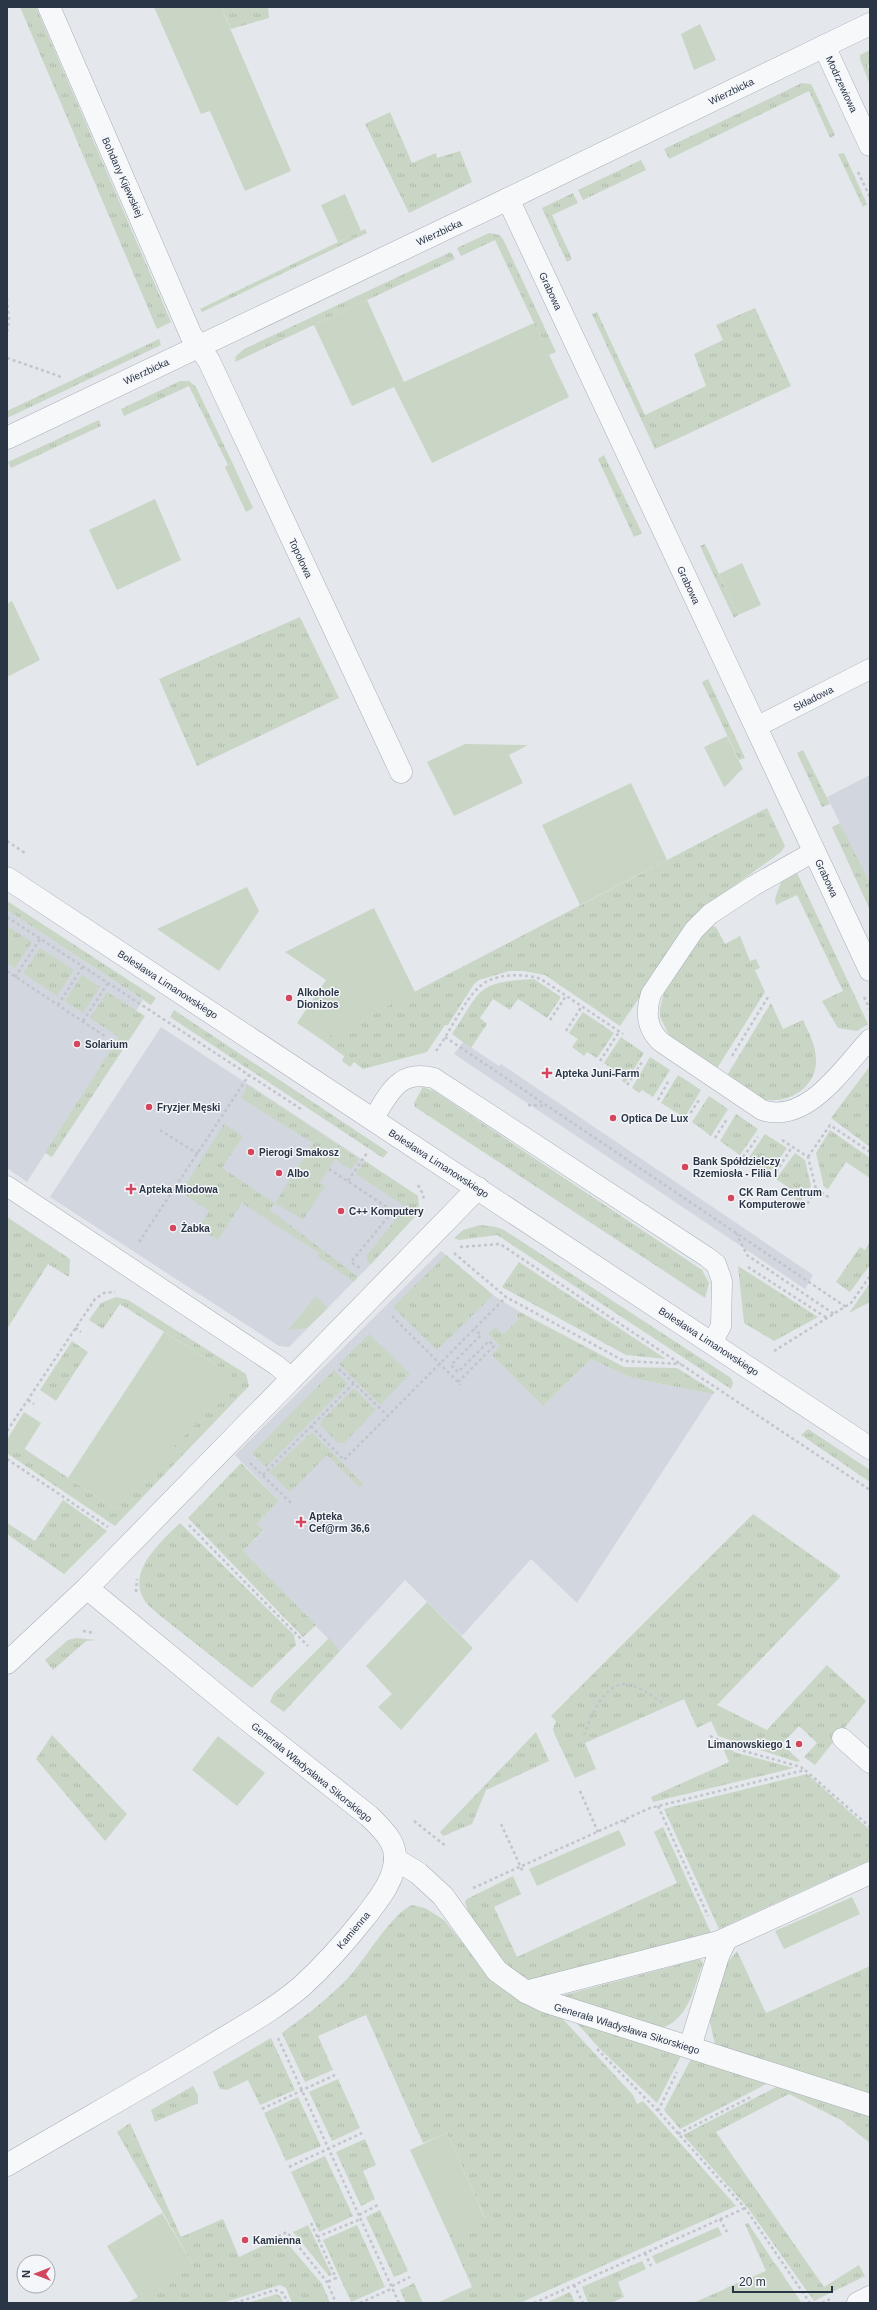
<svg xmlns="http://www.w3.org/2000/svg" width="877" height="2310" viewBox="0 0 877 2310" font-family="Helvetica,sans-serif">
<style>
.built{fill:#d2d6de}
.grass{fill:url(#grass-tufts)}
.garden{fill:#c9d6c5}
.lines{fill:none;stroke-linecap:round;stroke-linejoin:round}
.service-casing{stroke:#a8aeb7;stroke-width:21}
.minor-casing{stroke:#a8aeb7;stroke-width:23}
.tertiary-casing{stroke:#a8aeb7;stroke-width:23}
.path{stroke:#c2c5cb;stroke-width:2.5;stroke-dasharray:3 3;stroke-linecap:butt}
.service{stroke:#f7f8fa;stroke-width:20}
.minor{stroke:#f7f8fa;stroke-width:22}
.tertiary{stroke:#f7f8fa;stroke-width:22}
.poi-dot{fill:#d4465d;stroke:#f4f6f9;stroke-width:1.5}
.labels{text-anchor:middle;stroke-width:3;stroke-linejoin:round;paint-order:stroke}
.street-label{font-size:10px;fill:#2a3546;stroke:#f4f6f9}
.poi-label{font-size:10px;font-weight:bold;fill:#2a3546;stroke:#f4f6f9;text-anchor:start}
</style>
<defs>
<pattern id="grass-tufts" width="24" height="20" patternUnits="userSpaceOnUse"><rect width="24" height="20" fill="#c9d6c5"/><path d="M3 7l-1-3M5 7V3M7 7l1-3M15 17l-1-3M17 17v-4M19 17l1-3" fill="none" stroke="#adb8ab"/></pattern>
</defs>
<rect width="100%" height="100%" fill="#e4e7ec"/>
<g class="built">
<polygon points="870,775 870,883 827,797"/>
<polygon points="7,910 143,1000 27,1182 7,1168"/>
<polygon points="161,1027 418,1196 419,1212 371,1264 289,1347 279,1346 50,1197"/>
<polygon points="463,1042 499,1066 501,1064 813,1275 805,1289 454,1054"/>
<polygon points="441,1251 493,1295 520,1312 516,1315 519,1319 503,1334 488,1334 500,1346 543,1406 591,1359 632,1378 713,1394 577,1603 531,1559 462,1636 405,1580 340,1651 243,1551 264,1531 257,1524 279,1501 235,1455"/>
</g>
<g class="grass">
<polygon points="20,7 36,7 171,322 157,329"/>
<polygon points="221,7 268,7 269,18 231,29"/>
<polygon points="870,50 870,64 867,65 870,71 870,85 860,59 860,55"/>
<polygon points="802,83 811,84 814,90 835,135 830,138 809,91 669,159 664,149"/>
<polygon points="390,112 412,163 436,153 437,158 460,151 472,182 409,213 365,124"/>
<polygon points="844,153 867,204 863,207 838,154"/>
<polygon points="641,160 646,170 583,200 578,190"/>
<polygon points="573,193 578,203 552,215 572,259 567,262 542,208"/>
<polygon points="365,229 367,233 202,312 200,309"/>
<polygon points="489,233 499,235 503,239 556,352 549,355 495,240 461,256 457,248"/>
<polygon points="451,252 455,259 235,362 236,356 244,349"/>
<polygon points="755,308 791,386 655,449 592,314 597,312 645,415 706,386 694,354 723,340 716,325"/>
<polygon points="159,339 161,345 7,418 7,411"/>
<polygon points="180,381 189,381 196,387 232,462 228,465 189,386 124,416 121,409"/>
<polygon points="99,420 101,426 11,468 8,462"/>
<polygon points="604,455 642,533 634,537 598,459"/>
<polygon points="705,544 738,615 734,618 700,546"/>
<polygon points="300,617 339,698 197,766 159,679"/>
<polygon points="708,679 745,758 739,760 702,682"/>
<polygon points="803,750 830,804 822,807 797,753"/>
<polygon points="767,808 785,846 781,852 698,912 620,1026 545,975 523,971 509,971 479,980 474,984 448,1025 445,1025 427,1052 363,1069 354,1062 350,1067 342,1061 344,1056 322,1040"/>
<polygon points="840,823 870,883 870,910 832,827"/>
<polygon points="797,873 868,1024 857,1031 838,1028 822,1001 843,991 797,895 776,905 775,899 781,882"/>
<polygon points="7,901 156,998 151,1005 7,910"/>
<polygon points="710,922 714,927 716,927 725,944 740,936 750,961 756,959 760,968 755,970 765,992 716,1070 669,1035 660,1017 660,1008 665,989"/>
<polygon points="7,926 32,942 15,968 7,963"/>
<polygon points="40,948 74,970 57,996 23,973"/>
<polygon points="82,975 100,987 83,1013 65,1001"/>
<path d="M 534,979 L 561,997 L 547,1018 L 518,999 L 510,1010 L 493,999 L 480,1018 L 487,1024 L 471,1048 L 452,1034 C 482,989 475,982 534,979 Z"/>
<polygon points="107,992 145,1016 52,1157 45,1153 119,1037 90,1018"/>
<path d="M 771,1003 L 783,1029 L 803,1020 C 809,1033 816,1046 816,1060 C 817,1090 782,1108 756,1097 C 746,1093 735,1083 726,1077 Z"/>
<polygon points="174,1010 388,1152 383,1158 170,1017"/>
<polygon points="583,1012 614,1033 597,1058 587,1052 584,1056 572,1047 578,1039 569,1033"/>
<polygon points="621,1037 644,1053 625,1083 622,1081 624,1077 604,1063"/>
<polygon points="650,1057 670,1070 653,1097 642,1090 639,1093 632,1088"/>
<polygon points="870,1066 870,1147 831,1118"/>
<polygon points="678,1075 701,1090 682,1122 677,1118 679,1114 661,1103"/>
<polygon points="248,1085 359,1159 351,1170 335,1159 320,1182 325,1186 303,1220 275,1203 270,1210 358,1277 354,1282 317,1256 319,1253 242,1203 218,1240 199,1228 209,1211 181,1192 224,1124 243,1136 222,1168 275,1203 313,1143 241,1098"/>
<polygon points="423,1087 434,1091 702,1270 709,1283 705,1298 415,1107 414,1103"/>
<polygon points="709,1096 728,1109 711,1136 692,1122"/>
<polygon points="736,1114 758,1129 740,1155 720,1141"/>
<polygon points="830,1130 870,1158 870,1178 846,1162 828,1189 824,1187 816,1153"/>
<polygon points="765,1134 787,1148 768,1174 747,1160"/>
<polygon points="795,1153 805,1160 811,1186 800,1202 789,1195 792,1190 776,1179"/>
<polygon points="365,1161 418,1196 419,1212 371,1264 367,1261 367,1255 406,1207 356,1174"/>
<polygon points="7,1217 70,1259 69,1277 48,1264 7,1329"/>
<polygon points="480,1225 496,1227 504,1230 731,1378 733,1383 731,1389 497,1235 459,1240 454,1238 463,1230"/>
<polygon points="870,1242 870,1265 850,1292 836,1282 860,1247 865,1250"/>
<polygon points="446,1255 493,1295 437,1350 393,1307"/>
<polygon points="519,1262 666,1359 626,1355 502,1287"/>
<polygon points="738,1266 818,1317 774,1341 744,1323"/>
<polygon points="870,1283 870,1302 849,1313"/>
<polygon points="116,1297 128,1300 246,1374 249,1386 115,1526 8,1454 8,1438 115,1509 231,1374 120,1304 103,1329 89,1320 101,1303"/>
<polygon points="520,1312 624,1367 677,1368 715,1392 713,1394 632,1378 591,1359 543,1406 492,1355 500,1346 488,1334 495,1327 503,1334 519,1319 516,1315"/>
<polygon points="369,1334 410,1374 380,1405 339,1364"/>
<polygon points="72,1341 88,1352 56,1401 40,1390"/>
<polygon points="334,1370 348,1384 266,1467 252,1453"/>
<polygon points="354,1388 376,1410 344,1443 338,1443 321,1426 321,1421"/>
<polygon points="808,1429 870,1470 870,1482 801,1435"/>
<polygon points="312,1432 363,1484 359,1487 327,1455 290,1492 269,1472"/>
<polygon points="241,1463 279,1501 257,1524 264,1530 243,1551 316,1625 303,1637 188,1518"/>
<polygon points="63,1500 107,1531 64,1574 7,1534 7,1523 35,1541"/>
<polygon points="753,1514 841,1576 717,1705 767,1730 827,1665 866,1701 815,1765 804,1757 817,1743 799,1726 782,1744 800,1761 797,1762 718,1736 711,1721 697,1728 684,1699 585,1743 596,1769 575,1778 555,1735 553,1729 556,1721 551,1716"/>
<path d="M 180,1523 L 294,1635 L 296,1645 L 252,1688 L 158,1614 C 154,1610 148,1606 145,1601 C 125,1572 162,1541 180,1523 Z"/>
<polygon points="76,1638 96,1640 86,1641 53,1670 45,1660 68,1640"/>
<polygon points="329,1638 340,1651 284,1712 270,1702 274,1693"/>
<polygon points="536,1732 549,1761 486,1790 472,1824 443,1836 440,1832"/>
<polygon points="52,1735 127,1814 105,1841 36,1759"/>
<polygon points="722,1746 737,1753 794,1768 653,1802 651,1797 729,1762"/>
<polygon points="807,1774 870,1830 870,1860 719,1929 664,1809"/>
<polygon points="663,1827 711,1933 528,1981 499,1960 470,1917 465,1902 467,1899 513,1876 521,1894 494,1907 517,1957 677,1883 654,1832"/>
<path d="M 412,1905 L 425,1908 L 444,1920 L 481,1966 L 561,2017 L 633,2095 L 637,2104 L 643,2101 L 736,2206 L 520,2303 L 437,2303 L 472,2287 L 449,2235 L 485,2218 L 447,2133 L 423,2143 L 366,2015 L 318,2036 L 333,2070 L 305,2082 L 282,2033 C 305,2016 328,1999 348,1978 C 365,1960 391,1914 412,1905 Z"/>
<polygon points="737,1951 766,2013 870,1966 870,2095 715,2044 708,2014 720,1972"/>
<path d="M 700,1959 L 703,1963 C 694,1987 689,2020 661,2028 L 557,1997 Z"/>
<polygon points="575,2021 682,2054 657,2103 599,2048"/>
<polygon points="271,2038 295,2090 260,2105 248,2080 227,2090 220,2089 213,2072"/>
<polygon points="692,2057 772,2081 680,2129 664,2110"/>
<polygon points="338,2079 360,2128 332,2141 309,2092"/>
<polygon points="782,2084 870,2113 870,2143 841,2120 789,2094 716,2132 824,2287 859,2265 865,2276 814,2301 748,2208 683,2135"/>
<polygon points="193,2086 198,2095 198,2103 155,2122 151,2110"/>
<polygon points="298,2097 321,2146 286,2161 264,2113"/>
<polygon points="130,2123 181,2237 223,2219 239,2257 282,2237 322,2284 330,2303 292,2303 286,2288 280,2285 222,2303 127,2303 193,2265 117,2132"/>
<polygon points="365,2139 376,2165 363,2171 375,2199 361,2206 336,2152"/>
<polygon points="325,2156 353,2216 319,2232 291,2172"/>
<polygon points="380,2210 408,2271 394,2277 366,2217"/>
<polygon points="748,2223 801,2303 693,2303 766,2271 745,2224"/>
<polygon points="308,2225 332,2275 329,2276 293,2232"/>
<polygon points="357,2225 385,2287 351,2302 323,2240"/>
<polygon points="642,2261 646,2269 618,2282 624,2297 611,2303 588,2303 582,2287"/>
<polygon points="414,2283 423,2303 406,2303 400,2290"/>
<polygon points="570,2292 575,2303 546,2303"/>
<polygon points="277,2294 281,2297 283,2303 247,2303"/>
</g>
<g class="garden">
<polygon points="154,7 221,7 291,171 245,191 210,111 201,114"/>
<polygon points="700,24 716,60 694,70 681,34"/>
<polygon points="345,194 361,231 338,242 321,205"/>
<polygon points="367,300 404,382 534,323 569,397 432,463 394,387 352,406 314,325"/>
<polygon points="232,462 253,508 246,512 225,467"/>
<polygon points="155,499 181,560 117,590 89,530"/>
<polygon points="742,563 761,605 738,615 719,574"/>
<polygon points="12,601 40,660 7,677 7,604"/>
<path d="M 727,736 L 743,769 C 735,774 732,782 724,787 L 704,747 Z"/>
<polygon points="465,744 528,745 509,755 523,783 454,816 427,762"/>
<polygon points="631,783 667,860 580,905 542,825"/>
<polygon points="247,887 259,911 219,971 157,929"/>
<polygon points="374,908 415,992 322,1040 297,1023 326,980 285,952"/>
<polygon points="316,1296 328,1308 307,1328 288,1330"/>
<polygon points="164,1332 231,1374 233,1385 115,1509 68,1478"/>
<polygon points="24,1412 41,1423 24,1450 8,1438"/>
<polygon points="427,1602 473,1648 401,1730 378,1707 392,1694 366,1666"/>
<polygon points="218,1736 265,1773 237,1806 192,1770"/>
<polygon points="619,1830 626,1845 537,1886 529,1869"/>
<polygon points="852,1897 860,1914 784,1949 775,1931"/>
<polygon points="447,2133 485,2219 449,2235 410,2150"/>
<polygon points="162,2213 193,2265 138,2297 107,2246"/>
<polygon points="718,2227 722,2235 656,2264 652,2256"/>
<polygon points="775,2263 801,2302 731,2303 726,2288 766,2271"/>
</g>
<g class="lines">
<g class="service-casing">
<g id="service">
<polyline points="756,727 870,669"/>
<path d="M 815,851 L 753,886 L 710,914 L 694,930 L 651,994 C 645,1013 647,1029 661,1042 L 762,1110 C 807,1125 843,1068 870,1039"/>
<path d="M 373,1119 C 390,1093 398,1069 434,1078 L 707,1257 L 716,1264 L 722,1281 L 721,1326 L 712,1343"/>
<polyline points="7,1186 276,1365 293,1379"/>
<polyline points="842,1738 870,1763"/>
</g>
</g>
<g class="minor-casing">
<g id="minor">
<polyline points="49,7 191,335 209,361 401,772"/>
<polyline points="824,46 870,145"/>
<polyline points="508,199 870,970"/>
<polyline points="7,438 508,199 870,24"/>
<polyline points="7,1663 87,1588 478,1188"/>
<polyline points="395,1859 418,1873 443,1896 497,1971 526,1992 544,2001 870,2105"/>
<polyline points="526,1992 719,1942 870,1873"/>
<polyline points="690,2047 718,1956 726,1939"/>
<path d="M 7,2165 C 73,2126 140,2089 206,2049 C 238,2029 273,2011 302,1986 C 325,1965 346,1941 365,1917 C 378,1900 395,1880 395,1858 C 396,1841 380,1827 369,1816 L 240,1714 L 87,1588"/>
<polyline points="858,2303 870,2297"/>
</g>
</g>
<g class="tertiary-casing">
<polyline id="tertiary" points="7,878 870,1448"/>
</g>
<g class="path">
<polyline points="858,172 870,197"/>
<polyline points="7,299 9,321 7,332"/>
<polyline points="7,358 59,376 62,380"/>
<polyline points="7,841 25,853"/>
<polyline points="7,917 301,1109"/>
<polyline points="7,971 106,1037"/>
<polyline points="15,977 40,939"/>
<polyline points="864,997 870,1009"/>
<polyline points="58,1005 83,966"/>
<polyline points="550,1020 566,996"/>
<polyline points="83,1021 108,983"/>
<polyline points="566,1031 582,1006"/>
<polyline points="445,1037 846,1307"/>
<path d="M 436,1051 C 450,1032 463,1002 479,987 C 494,973 523,973 541,979 L 623,1034"/>
<polyline points="732,1056 768,997"/>
<polyline points="600,1061 619,1032"/>
<polyline points="627,1085 642,1062"/>
<polyline points="658,1100 669,1080"/>
<polyline points="528,1105 547,1106"/>
<polyline points="684,1123 699,1100"/>
<polyline points="160,1130 198,1154"/>
<polyline points="715,1138 727,1119"/>
<polyline points="782,1140 808,1157 816,1189 806,1206"/>
<polyline points="743,1157 758,1137"/>
<polyline points="808,1157 830,1125 870,1152"/>
<polyline points="329,1169 393,1211 351,1262 360,1268"/>
<polyline points="773,1177 792,1147"/>
<polyline points="348,1181 367,1153"/>
<polyline points="418,1185 423,1194 424,1201"/>
<polyline points="816,1189 830,1198"/>
<polyline points="736,1233 747,1255 834,1314"/>
<polyline points="139,1242 249,1075"/>
<polyline points="460,1247 500,1244 870,1490"/>
<polyline points="454,1253 506,1297 624,1361 681,1364"/>
<polyline points="748,1267 827,1318"/>
<polyline points="392,1316 461,1385"/>
<polyline points="75,1328 81,1332"/>
<polyline points="774,1351 851,1303 870,1276"/>
<polyline points="339,1369 388,1416"/>
<polyline points="458,1382 494,1346 489,1341 458,1372 451,1365 481,1335 474,1329"/>
<polyline points="28,1400 34,1404"/>
<polyline points="311,1426 344,1460 506,1297"/>
<polyline points="7,1431 95,1299 104,1293 115,1292"/>
<polyline points="7,1459 108,1527"/>
<polyline points="250,1463 291,1503"/>
<polyline points="263,1475 354,1383"/>
<polyline points="189,1525 308,1646"/>
<polyline points="136,1592 137,1579"/>
<polyline points="83,1631 95,1633"/>
<path d="M 584,1735 C 590,1717 608,1674 634,1686 C 645,1690 654,1698 664,1704"/>
<polyline points="710,1736 744,1751 801,1767 804,1770"/>
<polyline points="580,1791 598,1832"/>
<polyline points="658,1806 708,1916"/>
<polyline points="624,1820 627,1825"/>
<polyline points="414,1821 447,1847"/>
<polyline points="501,1824 523,1872"/>
<polyline points="473,1888 650,1808 805,1770 870,1827"/>
<polyline points="278,2038 399,2303"/>
<polyline points="597,2049 658,2111 745,2208 810,2303"/>
<polyline points="262,2109 335,2075"/>
<polyline points="658,2111 677,2072"/>
<polyline points="678,2134 751,2097"/>
<polyline points="289,2167 362,2133"/>
<polyline points="359,2215 378,2205"/>
<polyline points="720,2219 727,2232"/>
<polyline points="311,2223 336,2278 327,2282"/>
<polyline points="278,2236 287,2232 327,2282 336,2303"/>
<polyline points="317,2237 361,2219"/>
<polyline points="645,2253 651,2266"/>
<polyline points="574,2285 583,2303"/>
<polyline points="392,2286 410,2277"/>
<polyline points="235,2303 275,2290 283,2293 288,2303"/>
<polyline points="360,2303 393,2288"/>
<polyline points="534,2303 745,2208"/>
<polyline points="822,2303 830,2299"/>
</g>
<use href="#service" class="service"/>
<use href="#minor" class="minor"/>
<use href="#tertiary" class="tertiary"/>
</g>
<g class="poi-dot">
<circle cx="289" cy="998" r="4"/>
<circle cx="77" cy="1044" r="4"/>
<path d="M545 1067h4v4h4v4h-4v4h-4v-4h-4v-4h4z"/>
<circle cx="149" cy="1107" r="4"/>
<circle cx="613" cy="1118" r="4"/>
<circle cx="251" cy="1152" r="4"/>
<circle cx="685" cy="1167" r="4"/>
<circle cx="279" cy="1173" r="4"/>
<path d="M129 1183h4v4h4v4h-4v4h-4v-4h-4v-4h4z"/>
<circle cx="731" cy="1198" r="4"/>
<circle cx="341" cy="1211" r="4"/>
<circle cx="173" cy="1228" r="4"/>
<path d="M299 1516h4v4h4v4h-4v4h-4v-4h-4v-4h4z"/>
<circle cx="799" cy="1744" r="4"/>
<circle cx="245" cy="2240" r="4"/>
</g>
<g class="labels">
<g class="street-label">
<text transform="translate(842 84) rotate(65)" y="4">Modrzewiowa</text>
<text transform="translate(731 91) rotate(-26)" y="4">Wierzbicka</text>
<text transform="translate(123 177) rotate(66)" y="4">Bohdany Kijewskiej</text>
<text transform="translate(439 232) rotate(-25)" y="4">Wierzbicka</text>
<text transform="translate(551 291) rotate(65)" y="4">Grabowa</text>
<text transform="translate(146 371) rotate(-25)" y="4">Wierzbicka</text>
<text transform="translate(301 558) rotate(65)" y="4">Topolowa</text>
<text transform="translate(689 585) rotate(65)" y="4">Grabowa</text>
<text transform="translate(813 698) rotate(-27)" y="4">Składowa</text>
<text transform="translate(827 878) rotate(65)" y="4">Grabowa</text>
<text transform="translate(168 984) rotate(33)" y="4">Bolesława Limanowskiego</text>
<text transform="translate(439 1163) rotate(33)" y="4">Bolesława Limanowskiego</text>
<text transform="translate(709 1341) rotate(33)" y="4">Bolesława Limanowskiego</text>
<text transform="translate(312 1772) rotate(39)" y="4">Generała Władysława Sikorskiego</text>
<text transform="translate(353 1930) rotate(-50)" y="4">Kamienna</text>
<text transform="translate(627 2028) rotate(17)" y="4">Generała Władysława Sikorskiego</text>
</g>
<g class="poi-label">
<text x="297" y="996">Alkohole<tspan x="297" dy="12">Dionizos</tspan></text>
<text x="85" y="1048">Solarium</text>
<text x="555" y="1077">Apteka Juni-Farm</text>
<text x="157" y="1111">Fryzjer Męski</text>
<text x="621" y="1122">Optica De Lux</text>
<text x="259" y="1156">Pierogi Smakosz</text>
<text x="693" y="1165">Bank Spółdzielczy<tspan x="693" dy="12">Rzemiosła - Filia I</tspan></text>
<text x="287" y="1177">Albo</text>
<text x="139" y="1193">Apteka Miodowa</text>
<text x="739" y="1196">CK Ram Centrum<tspan x="739" dy="12">Komputerowe</tspan></text>
<text x="349" y="1215">C++ Komputery</text>
<text x="181" y="1232">Żabka</text>
<text x="309" y="1520">Apteka<tspan x="309" dy="12">Cef@rm 36,6</tspan></text>
<text x="791" y="1748" text-anchor="end">Limanowskiego 1</text>
<text x="253" y="2244">Kamienna</text>
</g>
</g>
<rect width="877" height="2310" fill="none" stroke="#2a3546" stroke-width="16"/>
<g transform="translate(36 2274) rotate(270)"><circle r="19" fill="#f4f6f9" stroke="#a3a9b1"/>
<path d="M0-3L7 15L0 10L-7 15Z" fill="#d4465d"/>
<text y="-6" font-size="11" font-weight="bold" text-anchor="middle" fill="#2a3546">N</text>
</g>
<path d="M733 2286v6h99v-6" fill="none" stroke="#2a3546" stroke-width="2"/>
<text x="739" y="2286" font-size="12" fill="#2a3546" stroke="#f4f6f9" stroke-width="3" paint-order="stroke">20 m</text>
</svg>
